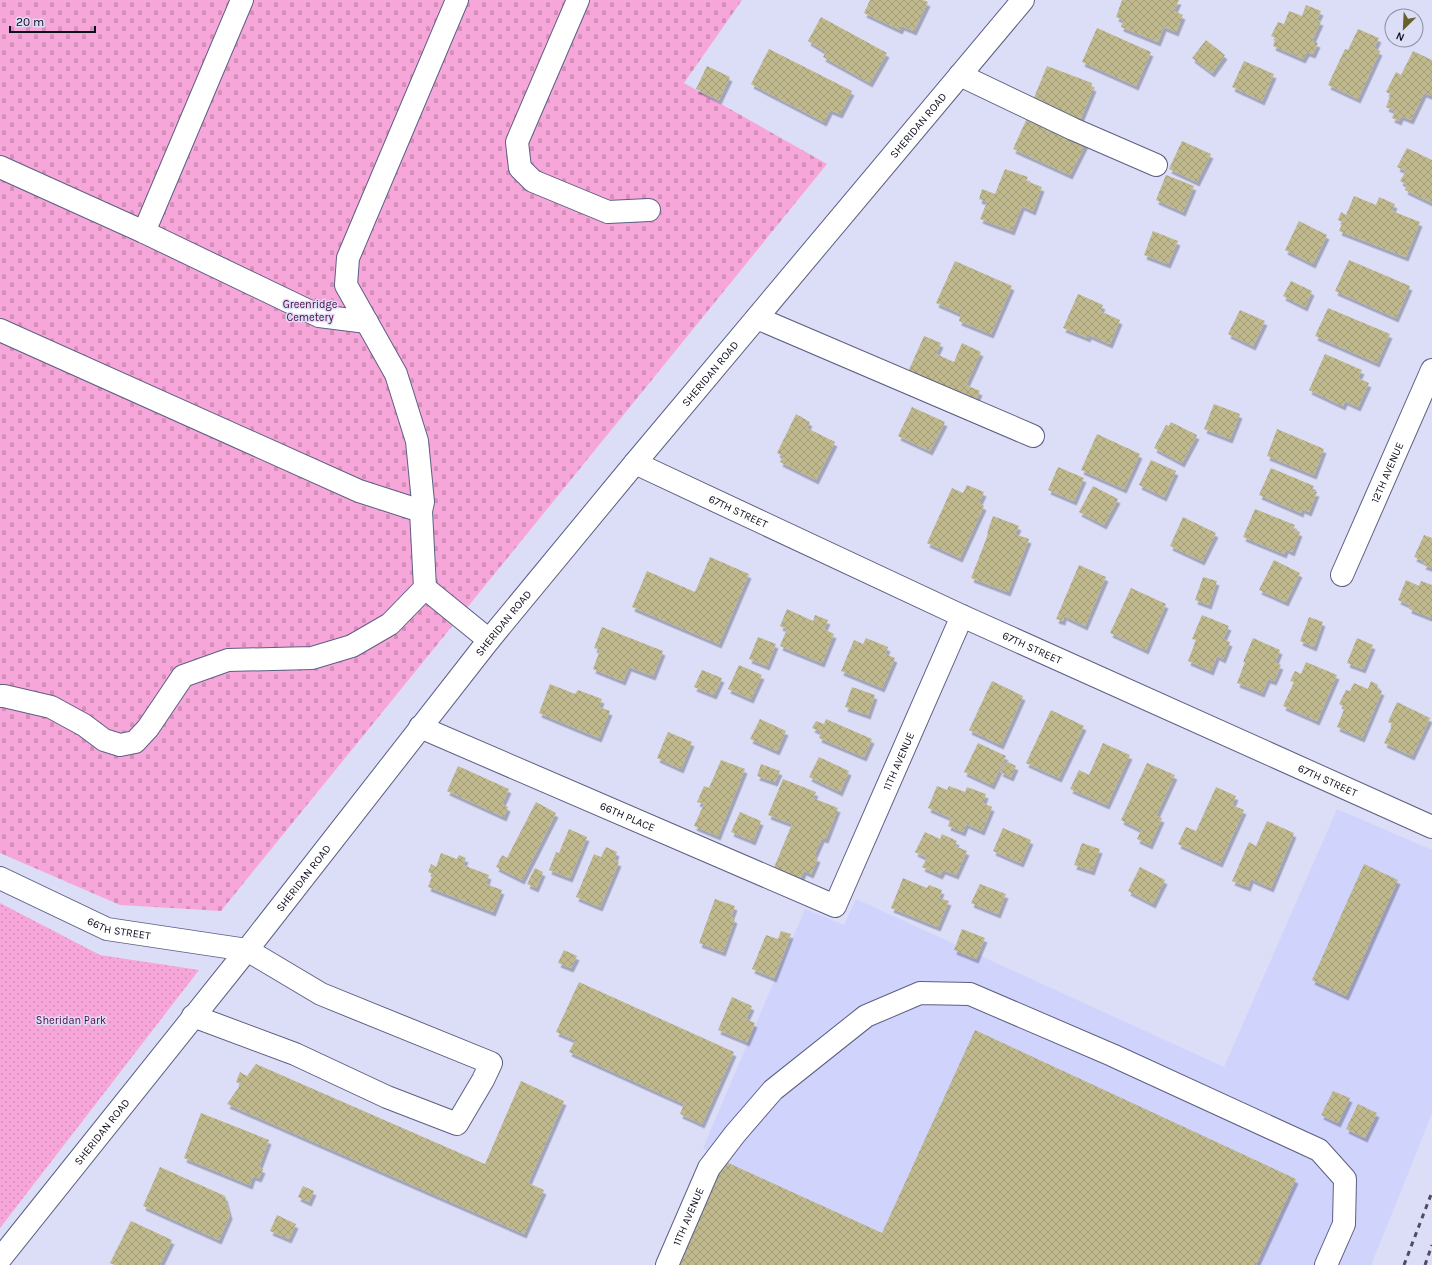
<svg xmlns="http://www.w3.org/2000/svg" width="1432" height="1265" viewBox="0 0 1432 1265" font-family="Karla,sans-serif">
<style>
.built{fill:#d0d3fb}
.cemetery{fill:url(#cemetery-stones)}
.park{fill:url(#park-dots)}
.building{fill:url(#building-cross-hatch);filter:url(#shadow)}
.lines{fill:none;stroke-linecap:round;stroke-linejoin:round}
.minor-casing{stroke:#5c5f84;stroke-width:24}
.major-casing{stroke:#5c5f84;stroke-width:24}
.minor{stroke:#fff;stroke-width:22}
.major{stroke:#fff;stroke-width:22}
.rail{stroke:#4d4f61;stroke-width:3;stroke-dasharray:5 5;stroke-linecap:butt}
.labels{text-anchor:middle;stroke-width:3;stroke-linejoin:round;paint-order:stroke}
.street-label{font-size:11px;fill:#0d0e1c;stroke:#dcdef8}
.park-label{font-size:11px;fill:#4f063d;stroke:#dcdef8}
</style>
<defs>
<pattern id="cemetery-stones" width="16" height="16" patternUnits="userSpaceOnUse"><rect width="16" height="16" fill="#f7a6da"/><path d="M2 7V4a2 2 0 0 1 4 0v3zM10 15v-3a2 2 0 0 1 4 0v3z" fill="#d38eba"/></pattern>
<pattern id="park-dots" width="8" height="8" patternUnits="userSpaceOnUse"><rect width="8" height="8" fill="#f7a6da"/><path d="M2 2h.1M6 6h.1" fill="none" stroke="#d38eba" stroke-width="1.8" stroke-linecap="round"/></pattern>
<pattern id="building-cross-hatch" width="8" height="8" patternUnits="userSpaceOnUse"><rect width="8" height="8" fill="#bfb98d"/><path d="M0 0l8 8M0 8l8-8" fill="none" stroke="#a39e79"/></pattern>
<filter id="shadow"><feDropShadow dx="2.5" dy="4.5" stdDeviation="0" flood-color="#0004"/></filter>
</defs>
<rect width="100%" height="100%" fill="#dcdef8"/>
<polygon class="built" points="1337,809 1432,850 1432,1113 1410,1169 1371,1265 678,1265 724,1160 703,1148 805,909 844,925 856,899 1224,1067"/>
<polygon class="cemetery" points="0,0 742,0 684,83 827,164 221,911 120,905 0,853"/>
<polygon class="park" points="0,903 100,955 199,970 0,1228"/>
<g class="building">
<polygon points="870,0 923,0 928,2 914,31 902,26 900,30 864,13"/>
<polygon points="1122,0 1179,0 1174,11 1183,15 1176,32 1164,27 1158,42 1121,27 1123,20 1116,17"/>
<polygon points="1306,5 1321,11 1317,20 1321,21 1312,41 1318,43 1313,54 1307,52 1303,59 1273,46 1276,38 1271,36 1278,22 1284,24 1289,11 1302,16"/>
<polygon points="821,17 887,53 870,83 823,57 826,52 808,41"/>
<polygon points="1097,28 1151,52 1136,86 1082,62"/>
<polygon points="1358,29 1379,38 1374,48 1380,51 1358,99 1328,85 1345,49 1348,50"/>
<polygon points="1206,40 1225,55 1212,73 1192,58"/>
<polygon points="769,49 852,91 840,114 830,110 824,122 751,84"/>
<polygon points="1413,51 1432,60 1432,72 1430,77 1432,78 1432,96 1424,93 1411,120 1401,116 1399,121 1392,118 1395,111 1386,107 1391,94 1386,92 1396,72 1401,75"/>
<polygon points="1244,61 1274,74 1262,101 1232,87"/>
<polygon points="707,66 730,77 719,100 696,89"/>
<polygon points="1047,66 1092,83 1091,86 1094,87 1078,125 1031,105"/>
<polygon points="1029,114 1087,141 1070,175 1013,149"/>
<polygon points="1182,141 1211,154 1197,182 1169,169"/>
<polygon points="1407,148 1432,160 1432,203 1405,190 1407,185 1400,181 1406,171 1397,167"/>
<polygon points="1005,169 1028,177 1026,181 1042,187 1033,211 1022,206 1012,231 980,219 987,202 979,199 982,189 995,194"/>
<polygon points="1166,175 1194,186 1183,212 1156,200"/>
<polygon points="1354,196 1376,205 1379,197 1395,204 1392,211 1420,222 1406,257 1339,231 1343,222 1338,220 1341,212 1346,215"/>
<polygon points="1299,221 1327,235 1313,264 1285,250"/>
<polygon points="1153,231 1178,241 1168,264 1144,255"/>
<polygon points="1349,260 1410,286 1396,318 1335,291"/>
<polygon points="955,261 1012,286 991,334 959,321 961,314 936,303"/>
<polygon points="1291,281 1312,291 1305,307 1283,296"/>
<polygon points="1078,294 1103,305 1100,311 1120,320 1110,344 1089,335 1088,338 1063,328"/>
<polygon points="1328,308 1390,334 1377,363 1315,336"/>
<polygon points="1240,310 1265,321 1253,346 1228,334"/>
<polygon points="924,336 941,343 936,354 954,362 962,343 981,352 966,385 980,391 972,409 908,372"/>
<polygon points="1325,354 1362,370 1358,378 1369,383 1358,407 1345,401 1343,406 1309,390"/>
<polygon points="1214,404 1240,414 1230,439 1204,429"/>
<polygon points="912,407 945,422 930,451 898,436"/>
<polygon points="796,414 810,422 807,428 835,442 816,480 780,462 783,456 777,453"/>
<polygon points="1171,422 1197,435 1182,463 1154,448 1166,425 1169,426"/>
<polygon points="1277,429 1324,449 1314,475 1267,456"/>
<polygon points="1097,434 1140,454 1124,489 1081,470"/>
<polygon points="1151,460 1176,471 1164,497 1139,485"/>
<polygon points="1058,467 1084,478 1074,501 1048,490"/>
<polygon points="1271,468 1314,486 1311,491 1317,492 1309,512 1302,509 1301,513 1259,495"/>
<polygon points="967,485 984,492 979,503 984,506 960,558 927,543 952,488 963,493"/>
<polygon points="1093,486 1118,499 1104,525 1079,512"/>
<polygon points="1255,509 1295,525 1293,529 1300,532 1292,552 1286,549 1284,554 1243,537"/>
<polygon points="993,516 1019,526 1015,534 1029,539 1008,592 971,578 987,537 988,530"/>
<polygon points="1183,517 1216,533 1202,561 1170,546"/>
<polygon points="1424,535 1432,538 1432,568 1423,565 1425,562 1414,557"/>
<polygon points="710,557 749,574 719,644 632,607 647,571 695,592"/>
<polygon points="1274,560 1300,573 1286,602 1259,590"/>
<polygon points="1079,565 1106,577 1085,626 1064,616 1063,621 1056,619"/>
<polygon points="1203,577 1217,581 1209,605 1195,600"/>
<polygon points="1406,580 1419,586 1421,581 1432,585 1432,618 1409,609 1410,605 1398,600"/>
<polygon points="1131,588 1166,604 1146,650 1110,633"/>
<polygon points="787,609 813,621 815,615 828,620 824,629 834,634 822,663 780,646 787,629 780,626"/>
<polygon points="1202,615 1229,626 1223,639 1230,642 1223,659 1217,656 1211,671 1188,661 1196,640 1192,639"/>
<polygon points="1309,617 1323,622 1314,647 1300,641"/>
<polygon points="602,627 663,651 653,676 629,667 623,681 593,669 600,650 594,648"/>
<polygon points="758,637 776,644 767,666 749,659"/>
<polygon points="866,638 888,647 885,654 895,658 882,688 841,671 854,640 863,644"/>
<polygon points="1253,638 1280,650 1275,663 1281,665 1274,681 1268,679 1262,693 1237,683 1245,662 1243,662"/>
<polygon points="1357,638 1373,645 1363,669 1347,663"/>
<polygon points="1306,662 1337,675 1317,721 1283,706 1294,682 1290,681 1295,671 1301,674"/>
<polygon points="739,665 762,675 751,699 728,689"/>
<polygon points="702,670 722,678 714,695 694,687"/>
<polygon points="992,681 1023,696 1001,745 969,730"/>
<polygon points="1371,681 1378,685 1377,689 1382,691 1362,738 1337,727 1345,707 1339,704 1346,690 1350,691 1354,683 1368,689"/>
<polygon points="550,684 575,694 578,690 602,699 599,707 610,711 599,738 539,713"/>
<polygon points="852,687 875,695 868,715 845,707"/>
<polygon points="1397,702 1430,718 1412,756 1384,743 1393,724 1388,722"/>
<polygon points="1051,710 1084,726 1059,778 1026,763"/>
<polygon points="760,719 786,731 777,751 750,739"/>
<polygon points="826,719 872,739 864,757 819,738 821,732 812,728 816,721 824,724"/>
<polygon points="668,732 692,742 681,769 657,758"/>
<polygon points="978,743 1006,756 992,785 964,772"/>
<polygon points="1103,743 1130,755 1107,805 1070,789 1079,770 1089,775"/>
<polygon points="819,757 849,771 840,792 809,777"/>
<polygon points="721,760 745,769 718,836 694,826 704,804 697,802 704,786 709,788"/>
<polygon points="1006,761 1016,766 1011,777 1000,772"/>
<polygon points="1147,763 1175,775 1156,816 1162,818 1150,845 1137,839 1141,830 1121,820"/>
<polygon points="761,764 780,771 775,782 757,776"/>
<polygon points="458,766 509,789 502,804 508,807 504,817 447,791"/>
<polygon points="783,779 816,792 813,798 838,808 826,839 822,838 814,856 818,858 811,874 804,871 799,882 773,870 792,824 768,815"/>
<polygon points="937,786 947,790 949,786 965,792 967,787 986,794 983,803 992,807 982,831 966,824 963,832 948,826 951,818 928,808"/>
<polygon points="1216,787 1236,796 1232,805 1244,810 1220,863 1178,844 1186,827 1196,831"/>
<polygon points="536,802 556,813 522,880 496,867 502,855 507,858"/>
<polygon points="740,812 761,821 753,841 731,832"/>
<polygon points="1267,821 1294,833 1271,888 1251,879 1248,887 1232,881 1249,842 1256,846"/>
<polygon points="1003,828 1031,840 1021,863 993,851"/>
<polygon points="569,829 587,837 570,878 549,870 556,852 559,853"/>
<polygon points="925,832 940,839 942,834 957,841 955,846 967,851 956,875 943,870 940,875 922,867 927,858 915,852"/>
<polygon points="1082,843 1100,849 1092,871 1074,865"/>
<polygon points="606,847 617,852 614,860 619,862 600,907 576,897 594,854 601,857"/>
<polygon points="441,853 457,859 459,855 466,858 463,865 489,875 486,884 502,890 493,912 428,887 433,874 428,872 431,864 436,867"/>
<polygon points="1364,864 1398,880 1346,996 1312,980"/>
<polygon points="1140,867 1165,880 1153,904 1128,891"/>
<polygon points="535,868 543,872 536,888 527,884"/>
<polygon points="903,878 927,888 929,885 942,890 939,898 949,901 938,927 891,908"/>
<polygon points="980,884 1006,894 998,914 971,903"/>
<polygon points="715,899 735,906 731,917 735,919 723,952 699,943"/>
<polygon points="962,929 985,938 976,959 954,950"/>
<polygon points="781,931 791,934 774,978 752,969 766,935 778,939"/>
<polygon points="564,950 577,956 571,968 558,963"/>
<polygon points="579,982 734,1052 702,1124 680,1114 684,1104 569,1052 575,1040 556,1032"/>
<polygon points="732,997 752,1006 746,1019 755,1023 747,1042 718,1030"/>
<polygon points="975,1030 1296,1179 1256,1265 678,1265 724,1161 882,1233"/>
<polygon points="256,1064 485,1164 521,1081 564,1101 528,1183 544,1190 524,1234 227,1104 241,1084 236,1082 240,1072 247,1076"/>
<polygon points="1333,1091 1350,1098 1338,1123 1321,1115"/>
<polygon points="1358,1104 1377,1113 1365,1138 1346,1129"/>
<polygon points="201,1113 269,1140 259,1167 263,1169 259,1178 253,1176 250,1185 184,1158"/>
<polygon points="160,1167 225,1196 230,1215 219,1240 143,1206"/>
<polygon points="303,1186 314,1191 309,1202 298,1197"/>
<polygon points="277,1215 296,1224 289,1239 270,1231"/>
<polygon points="131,1221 172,1240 160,1265 115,1265 110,1263"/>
</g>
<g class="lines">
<g class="minor-casing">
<g id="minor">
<polyline points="578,0 517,142 520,168 533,181 608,212 649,210"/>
<polyline points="960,75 1073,129 1156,165"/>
<polyline points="0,167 144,232 319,316 367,322"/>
<polyline points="144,232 242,0"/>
<polyline points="757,318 1033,436"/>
<polyline points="0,330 359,491 421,511"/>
<path id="s1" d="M 635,463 L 962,616 L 1432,827"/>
<path id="s2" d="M 1342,575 L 1432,370"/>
<polyline points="425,588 489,640"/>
<polyline points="0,696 4,696 51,707 84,725 104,740 120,745 135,742 148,728 183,676 228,660 312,658 352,646 390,624 425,588 421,511 423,502 417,441 396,374 346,285 348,258 457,0"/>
<path id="s3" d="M 420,727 L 835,906 L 962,616"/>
<path id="s4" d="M 0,878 L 107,929 L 247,950 L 321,994 L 491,1063 L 483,1080 L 457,1124 L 387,1097 L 295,1054 L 193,1016"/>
<path id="s5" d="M 667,1265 L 709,1168 L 735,1134 L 773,1090 L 866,1016 L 920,993 L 970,994 L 1112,1055 L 1319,1150 L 1345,1179 L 1344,1224 L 1326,1265"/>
</g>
</g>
<g class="major-casing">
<g id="major">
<path id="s6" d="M 0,1259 L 247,950 L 489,640 L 635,463 L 1023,0"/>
</g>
</g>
<use href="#minor" class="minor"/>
<use href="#major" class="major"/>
<g class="rail">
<polyline points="1404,1265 1432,1192"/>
<polyline points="1425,1265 1432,1245"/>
</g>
</g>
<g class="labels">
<g class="street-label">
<text dy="4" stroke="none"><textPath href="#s6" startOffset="1459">SHERIDAN ROAD</textPath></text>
<text dy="4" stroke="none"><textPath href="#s6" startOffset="1135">SHERIDAN ROAD</textPath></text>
<text dy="4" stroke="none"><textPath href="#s2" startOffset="112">12TH AVENUE</textPath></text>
<text dy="4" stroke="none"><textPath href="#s1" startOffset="114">67TH STREET</textPath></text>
<text dy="4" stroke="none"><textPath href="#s6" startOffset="811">SHERIDAN ROAD</textPath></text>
<text dy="4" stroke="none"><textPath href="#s1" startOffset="438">67TH STREET</textPath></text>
<text dy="4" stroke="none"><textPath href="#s3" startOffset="610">11TH AVENUE</textPath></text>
<text dy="4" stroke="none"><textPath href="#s1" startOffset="762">67TH STREET</textPath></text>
<text dy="4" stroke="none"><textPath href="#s3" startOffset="226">66TH PLACE</textPath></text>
<text dy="4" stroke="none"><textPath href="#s6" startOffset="487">SHERIDAN ROAD</textPath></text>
<text dy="4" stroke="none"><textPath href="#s4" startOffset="130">66TH STREET</textPath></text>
<text dy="4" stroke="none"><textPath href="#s6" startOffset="163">SHERIDAN ROAD</textPath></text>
<text dy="4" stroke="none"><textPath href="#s5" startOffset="53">11TH AVENUE</textPath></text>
</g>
<g class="park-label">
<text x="310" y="308">Greenridge<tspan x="310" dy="13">Cemetery</tspan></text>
<text x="71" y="1024">Sheridan Park</text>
</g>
</g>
<g transform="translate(1404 28) rotate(204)"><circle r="19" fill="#dcdef8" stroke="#898ba0"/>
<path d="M0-3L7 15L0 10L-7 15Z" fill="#68612d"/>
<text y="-6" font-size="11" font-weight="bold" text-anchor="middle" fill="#0d0e1c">N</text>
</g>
<path d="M10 26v6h85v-6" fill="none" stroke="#0d0e1c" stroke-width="2"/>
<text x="16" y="26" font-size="12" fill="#0d0e1c" stroke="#dcdef8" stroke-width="3" paint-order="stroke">20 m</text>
</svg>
